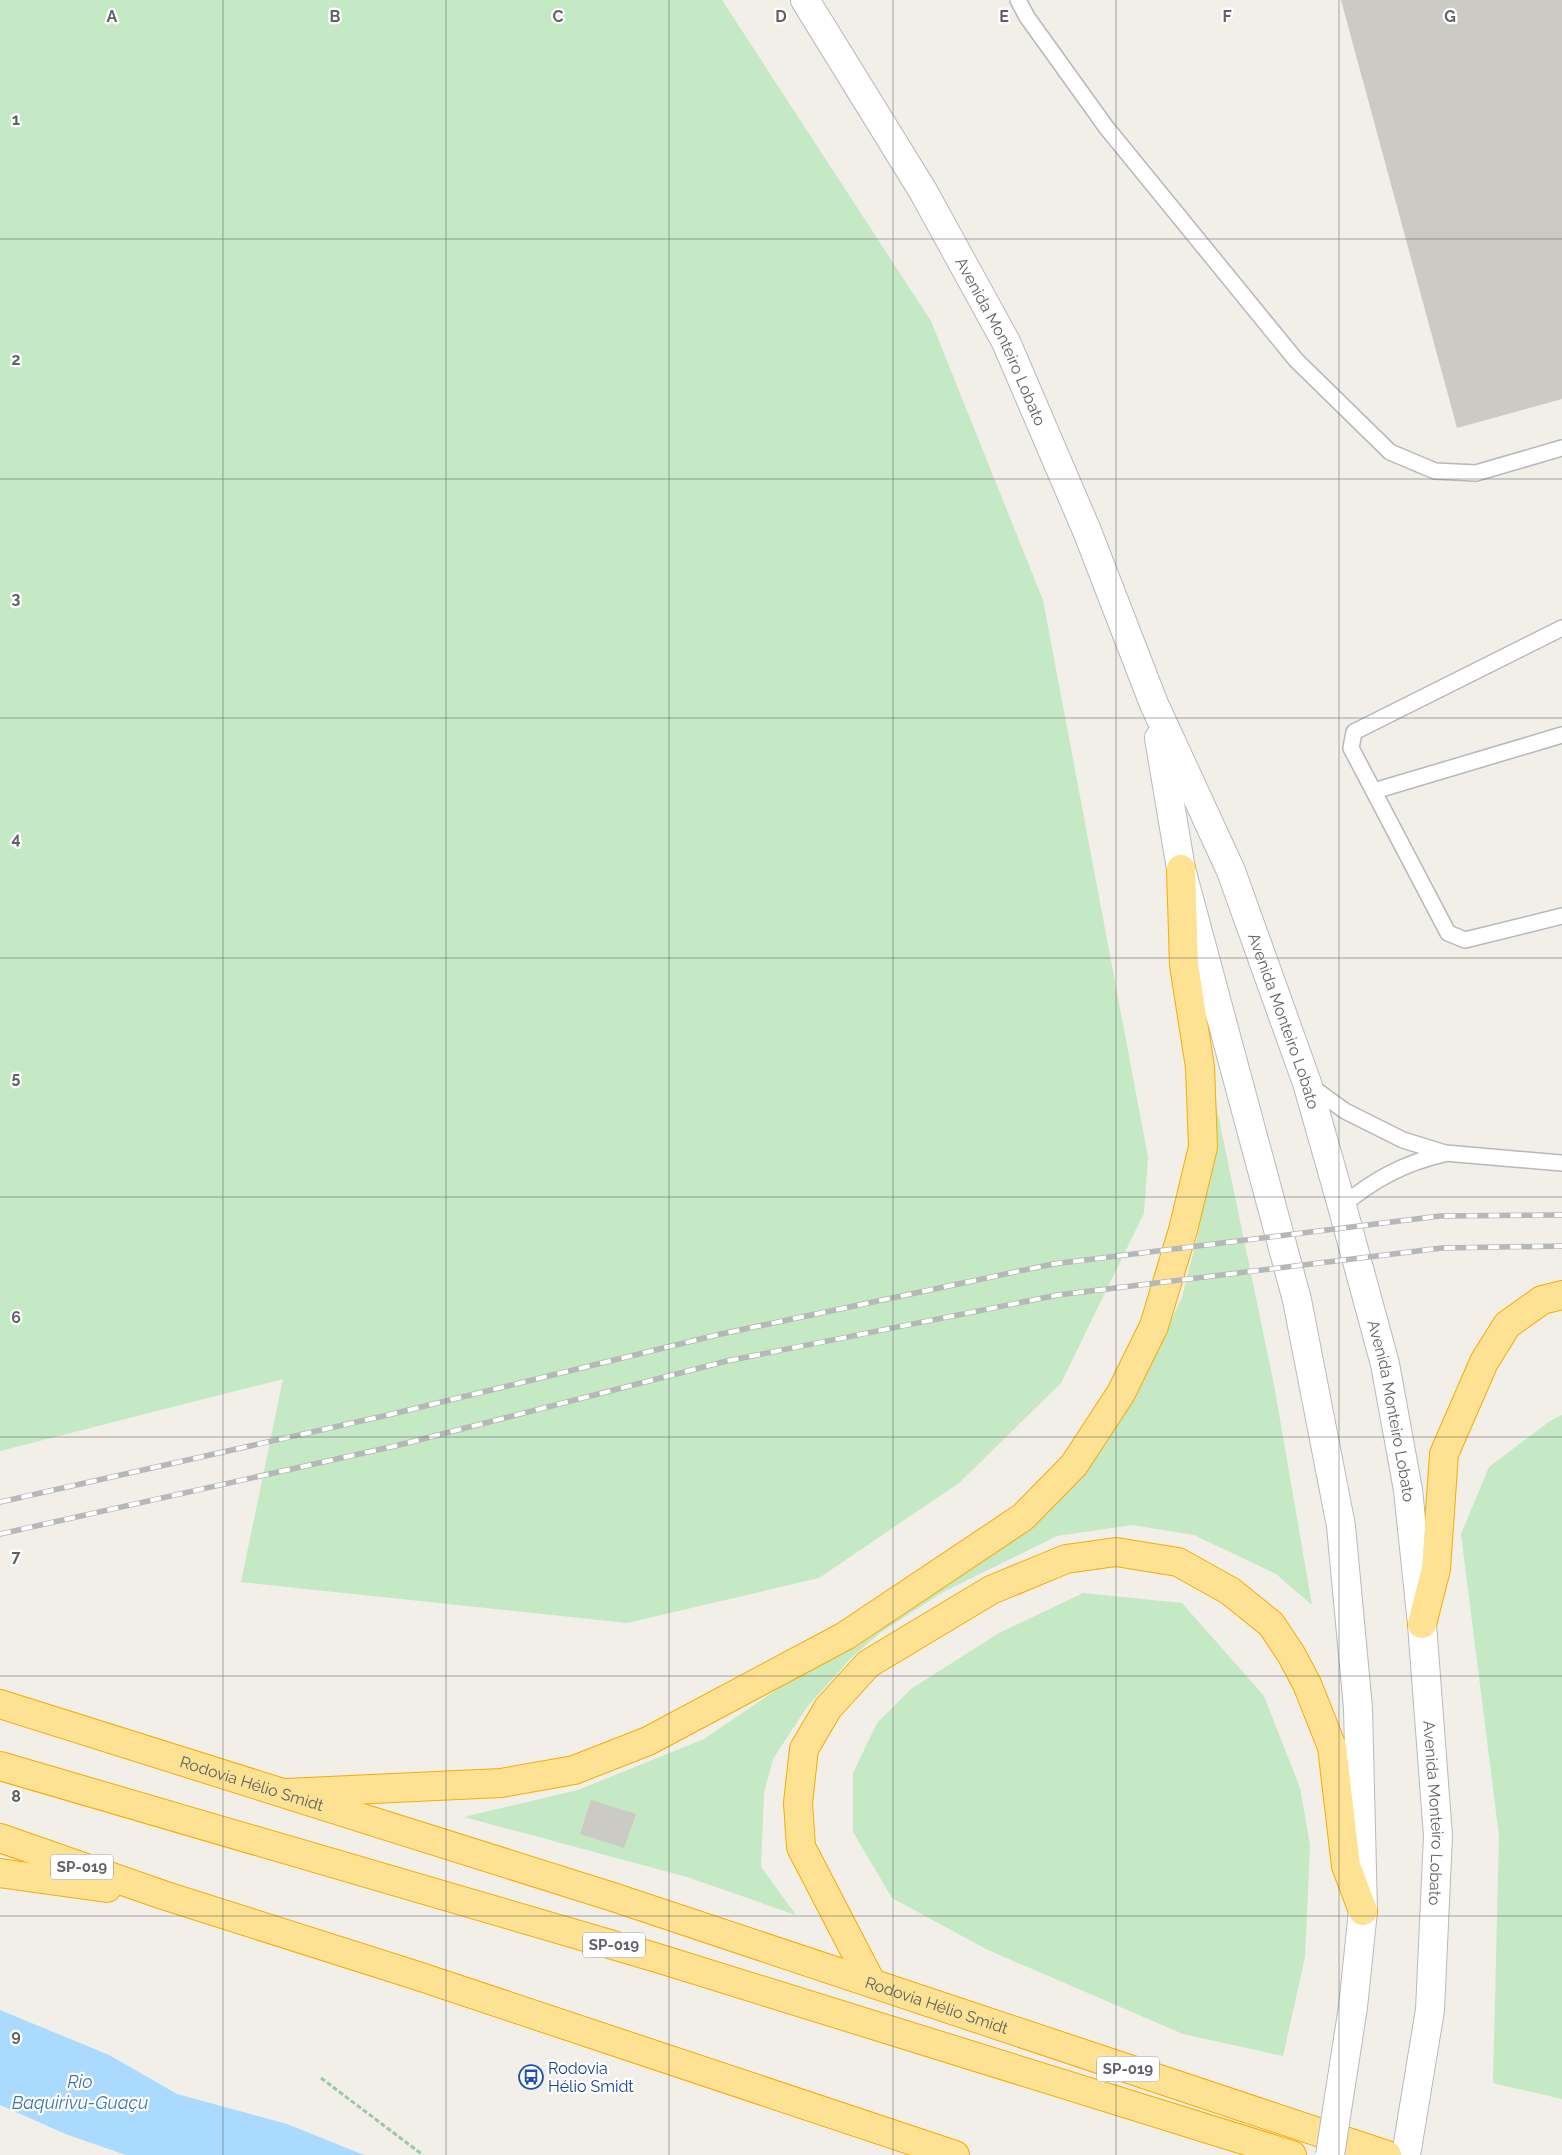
<svg xmlns="http://www.w3.org/2000/svg" width="1562" height="2155" viewBox="0 0 1562 2155" font-family="Raleway,sans-serif">
<style>
.green{fill:#c5e8c5}
.water{fill:#aadaff}
.building{fill:#cccac5}
.lines{fill:none;stroke-linecap:round;stroke-linejoin:round}
.service-casing{stroke:#b5b8bc;stroke-width:18}
.secondary-casing{stroke:#b6babf;stroke-width:30}
.motorway-casing{stroke:#f9ab00;stroke-width:30}
.path{stroke:#9cc7a9;stroke-width:3;stroke-dasharray:5 2.5;stroke-linecap:butt}
.service{stroke:#fff;stroke-width:15}
.secondary{stroke:#fff;stroke-width:28}
.motorway{stroke:#fde293;stroke-width:28}
.rail-casing{stroke:#b6b7b8;stroke-width:5.5}
.rail{stroke:#fff;stroke-width:4;stroke-dasharray:11;stroke-linecap:butt}
.secondary-bridge-casing{stroke:#b6babf;stroke-width:30;stroke-linecap:butt}
.secondary-bridge{stroke:#fff;stroke-width:28}
.grid{fill:none;stroke:#5f6368;stroke-width:1;stroke-opacity:0.55}
.labels{text-anchor:middle;stroke-width:4.5;stroke-linejoin:round;paint-order:stroke}
.shield{fill:#fff;stroke:#8f9295;stroke-width:1}
.shield-label{font-size:15px;font-weight:bold;fill:#5f6368}
.street-label{font-size:16px;fill:#5f6368;stroke:#fff}
.transit-label{font-size:16px;fill:#164399;stroke:#fff;text-anchor:start}
.water-label{font-size:18px;font-style:italic;fill:#4174aa;stroke:#fff}
.grid-label{font-size:16px;text-anchor:middle;font-weight:bold;fill:#5f6368;stroke:#fff;stroke-width:4.5;stroke-linejoin:round;paint-order:stroke}
</style>
<rect width="100%" height="100%" fill="#f1efe8"/>
<g class="green">
<polygon points="0,0 722,0 931,321 1043,600 1148,1157 1144,1213 1061,1383 959,1483 819,1578 627,1623 241,1582 283,1379 0,1451"/>
<polygon points="1214,1095 1274,1385 1312,1605 1276,1574 1194,1535 1132,1525 1057,1536 943,1592 880,1633 853,1656 807,1707 773,1759 764,1793 761,1867 796,1915 687,1877 464,1817 578,1790 704,1739 873,1624 960,1571 1155,1356 1182,1297 1198,1234 1210,1159"/>
<polygon points="1562,1415 1562,2099 1493,2083 1499,1836 1461,1534 1489,1467 1550,1421"/>
<polygon points="1083,1593 1182,1603 1264,1696 1300,1788 1310,1845 1305,1957 1283,2056 1183,2034 988,1950 892,1898 853,1832 853,1773 877,1723 911,1689 999,1633"/>
</g>
<polygon class="water" points="0,2010 109,2055 177,2094 287,2124 364,2155 126,2155 68,2135 0,2105"/>
<g class="building">
<polygon points="1341,0 1562,0 1562,399 1457,428"/>
<polygon points="591,1800 636,1814 624,1848 580,1834"/>
</g>
<g class="lines">
<g class="service-casing">
<g id="service">
<polyline points="1018,0 1027,17 1106,127 1296,360 1390,452 1435,471 1476,473 1562,448"/>
<polyline points="1562,628 1354,732 1351,748 1448,933 1465,940 1562,916"/>
<polyline points="1374,791 1562,735"/>
<polyline points="1309,1085 1345,1111 1403,1140 1445,1153 1562,1163"/>
<path d="M 1342,1206 C 1373,1180 1404,1163 1444,1154"/>
</g>
</g>
<g class="secondary-casing">
<g id="secondary">
<path id="s1" d="M 805,0 L 923,191 L 1006,342 L 1087,531 L 1154,704 L 1231,871 L 1307,1083 L 1342,1206 L 1385,1364 L 1408,1490 L 1422,1624 L 1438,1836 L 1430,2010 L 1406,2155"/>
<polyline points="1159,738 1181,869 1297,1300 1341,1526 1358,1708 1363,1911 1353,2007"/>
</g>
</g>
<g class="motorway-casing">
<g id="motorway">
<polyline points="1422,1624 1436,1569 1444,1454 1484,1362 1507,1325 1542,1300 1562,1295"/>
<path id="s2" d="M 0,1704 L 613,1897 L 1387,2155"/>
<polyline points="0,1766 654,1957 1292,2155"/>
<polyline points="286,1793 501,1783 574,1770 648,1741 845,1636 1023,1517 1074,1465 1121,1393 1154,1326 1183,1230 1203,1147 1200,1067 1184,965 1181,869"/>
<polyline points="0,1838 163,1895 415,1975 955,2155"/>
<polyline points="0,1873 107,1888"/>
<polyline points="871,1982 801,1847 798,1803 804,1749 828,1708 868,1664 991,1590 1066,1559 1116,1552 1178,1562 1230,1591 1271,1624 1291,1654 1307,1684 1332,1747 1346,1866 1363,1911"/>
</g>
</g>
<polyline class="path" points="321,2078 423,2155"/>
<use href="#service" class="service"/>
<use href="#secondary" class="secondary"/>
<use href="#motorway" class="motorway"/>
<g class="rail-casing">
<g id="rail">
<polyline points="0,1502 388,1415 721,1334 1053,1264 1440,1216 1562,1215"/>
<polyline points="0,1534 395,1446 727,1361 1058,1295 1442,1248 1562,1246"/>
</g>
</g>
<use href="#rail" class="rail"/>
<g class="secondary-bridge-casing">
<polyline id="secondary-bridge" points="1330,2155 1353,2007"/>
</g>
<use href="#secondary-bridge" class="secondary-bridge"/>
</g>
<path class="grid" d="M 223,0 L 223,2155M 446,0 L 446,2155M 669,0 L 669,2155M 893,0 L 893,2155M 1116,0 L 1116,2155M 1339,0 L 1339,2155M 0,239 L 1562,239M 0,479 L 1562,479M 0,718 L 1562,718M 0,958 L 1562,958M 0,1197 L 1562,1197M 0,1437 L 1562,1437M 0,1676 L 1562,1676M 0,1916 L 1562,1916"/>
<defs>
<g id="bus-ring" transform="scale(1.25)"><circle r="9.5" fill="#fff" stroke="#1a4fb4" stroke-width="1.5"/><path d="M-5-6H5V4H4V6H2V4H-2V6H-4V4H-5ZM-3.5-4V0h7V-4ZM-3.5 1.2v1.5H-2V1.2ZM2 1.2v1.5H3.5V1.2Z" fill="#1a4fb4"/></g>
</defs>
<g fill-rule="evenodd">
<use href="#bus-ring" x="531" y="2077"/>
</g>
<g class="labels">
<g class="shield">
<rect x="51" y="1854.5" width="62" height="25" rx="4"/>
<rect x="583" y="1932.5" width="62" height="25" rx="4"/>
<rect x="1097" y="2056.5" width="62" height="25" rx="4"/>
</g>
<g class="shield-label">
<text x="82" y="1872">SP-019</text>
<text x="614" y="1950">SP-019</text>
<text x="1128" y="2074">SP-019</text>
</g>
<g class="street-label">
<text dy="6" stroke="none"><textPath href="#s1" startOffset="394">Avenida Monteiro Lobato</textPath></text>
<text dy="6" stroke="none"><textPath href="#s1" startOffset="1131">Avenida Monteiro Lobato</textPath></text>
<text dy="6" stroke="none"><textPath href="#s1" startOffset="1536">Avenida Monteiro Lobato</textPath></text>
<text dy="6" stroke="none"><textPath href="#s2" startOffset="264">Rodovia Hélio Smidt</textPath></text>
<text dy="6" stroke="none"><textPath href="#s1" startOffset="1941">Avenida Monteiro Lobato</textPath></text>
<text dy="6" stroke="none"><textPath href="#s2" startOffset="984">Rodovia Hélio Smidt</textPath></text>
</g>
<g class="transit-label">
<text x="548" y="2074">Rodovia<tspan x="548" dy="18">Hélio Smidt</tspan></text>
</g>
<g class="water-label">
<text x="80" y="2088">Rio<tspan x="80" dy="21">Baquirivu-Guaçu</tspan></text>
</g>
</g>
<g class="grid-label">
<text x="112" y="22">A</text>
<text x="335" y="22">B</text>
<text x="558" y="22">C</text>
<text x="781" y="22">D</text>
<text x="1004" y="22">E</text>
<text x="1227" y="22">F</text>
<text x="1450" y="22">G</text>
<text x="16" y="125">1</text>
<text x="16" y="365">2</text>
<text x="16" y="604">3</text>
<text x="16" y="844">4</text>
<text x="16" y="1083">5</text>
<text x="16" y="1323">6</text>
<text x="16" y="1562">7</text>
<text x="16" y="1802">8</text>
<text x="16" y="2041">9</text>
</g>
</svg>
